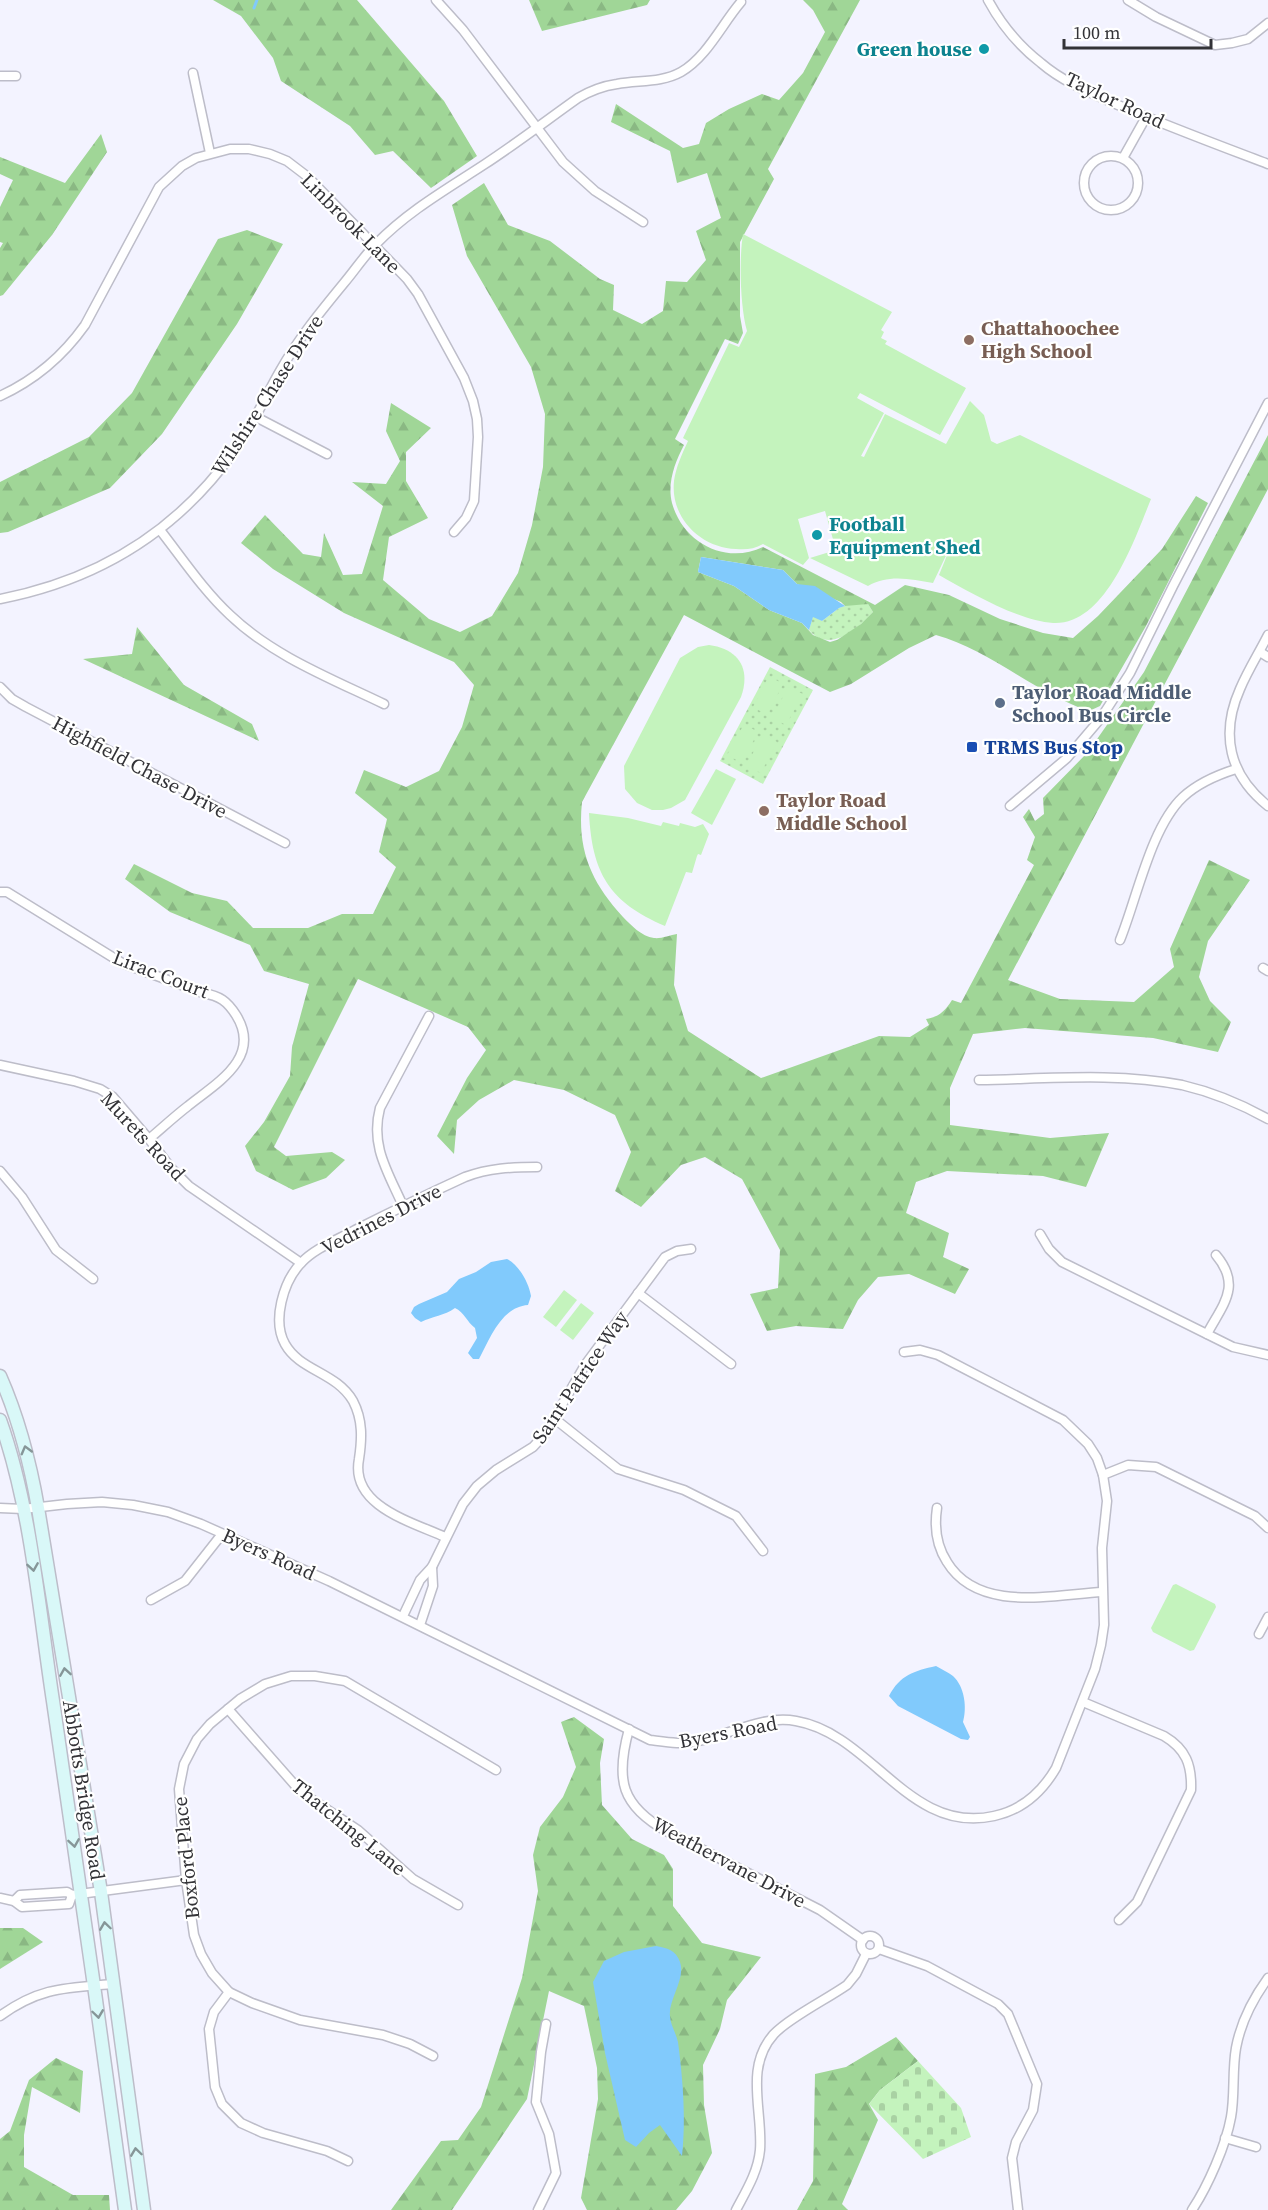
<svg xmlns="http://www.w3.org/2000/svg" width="1268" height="2210" viewBox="0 0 1268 2210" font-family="'Source Serif 4',serif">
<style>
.green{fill:url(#green-dots)}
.forest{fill:url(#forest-firs);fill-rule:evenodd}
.cemetery{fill:url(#cemetery-stones)}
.pitch{fill:#c4f3bd}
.water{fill:#81cafc}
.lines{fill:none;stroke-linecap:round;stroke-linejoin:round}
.stream{stroke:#81cafc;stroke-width:3}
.street-casing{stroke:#bdbdc9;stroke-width:11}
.secondary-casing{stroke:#bdbdc9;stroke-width:15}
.street{stroke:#fff;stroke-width:8}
.secondary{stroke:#d9f8f8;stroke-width:12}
.oneway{stroke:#869698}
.culture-dot{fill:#0f9aa8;stroke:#fff;stroke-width:2}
.education-dot{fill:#8d6e63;stroke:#fff;stroke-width:2}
.service-dot{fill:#5c6f8a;stroke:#fff;stroke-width:2}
.transit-dot{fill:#1a4fb4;stroke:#fff;stroke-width:2}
.labels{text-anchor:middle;stroke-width:4.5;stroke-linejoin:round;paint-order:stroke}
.culture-label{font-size:20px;font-weight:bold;fill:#0d838f;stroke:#fff;text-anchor:end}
.street-label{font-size:20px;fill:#333337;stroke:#fff}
.education-label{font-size:20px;font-weight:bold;fill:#785e54;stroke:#fff;text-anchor:start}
.service-label{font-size:20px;font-weight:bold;fill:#4e5e75;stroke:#fff;text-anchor:start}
.transit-label{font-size:20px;font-weight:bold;fill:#164399;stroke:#fff;text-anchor:start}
</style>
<defs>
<pattern id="green-dots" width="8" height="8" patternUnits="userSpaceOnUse" patternTransform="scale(1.5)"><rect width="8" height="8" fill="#c4f3bd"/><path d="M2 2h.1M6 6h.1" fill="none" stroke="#a9d1a3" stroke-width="1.8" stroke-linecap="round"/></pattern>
<pattern id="forest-firs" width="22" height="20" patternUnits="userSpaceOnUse" patternTransform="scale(1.5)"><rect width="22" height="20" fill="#a0d697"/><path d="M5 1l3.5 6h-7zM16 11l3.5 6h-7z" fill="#8ab883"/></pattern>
<pattern id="cemetery-stones" width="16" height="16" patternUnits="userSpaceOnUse" patternTransform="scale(1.5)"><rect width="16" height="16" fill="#c4f3bd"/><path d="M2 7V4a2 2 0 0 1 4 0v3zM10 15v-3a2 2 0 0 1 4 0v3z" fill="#a9d1a3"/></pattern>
</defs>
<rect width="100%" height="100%" fill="#f3f3ff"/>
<g class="green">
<path d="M 850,604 L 868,604 L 873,612 C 858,629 829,654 809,630 L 813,616 L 822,621 L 839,608 Z"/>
<polygon points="770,667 813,690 763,784 720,761"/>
</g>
<g class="forest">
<polygon points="213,0 357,0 444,101 477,156 431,188 393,151 375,155 350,126 281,81 273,58 241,16"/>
<polygon points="529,0 650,0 647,5 542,31"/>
<path d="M 803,0 L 860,0 L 768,169 L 774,179 L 740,242 L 740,316 L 743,333 L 738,344 L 725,339 L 675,439 L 684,445 C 675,462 667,483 672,503 C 683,543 726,565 763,547 L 875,605 L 905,585 L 949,595 L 1000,619 L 1043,633 L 1073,638 L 1098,616 L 1162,549 L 1196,496 L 1208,503 L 1146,626 L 1100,706 L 1089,711 C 1037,694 988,649 936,635 L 909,648 L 851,684 L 830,692 L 684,615 L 582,802 C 577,850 591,882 623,917 C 632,926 641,936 654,938 C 661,939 670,935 677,934 L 674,985 L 688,1031 L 761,1078 L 879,1036 L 910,1037 L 929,1025 L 926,1019 C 939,1017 945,1011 952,1000 L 961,1003 L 1034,865 L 1027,860 L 1035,837 L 1023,817 L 1029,809 L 1035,821 L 1044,814 L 1043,798 L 1088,752 L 1144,672 L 1268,435 L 1268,489 L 1008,980 L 1060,999 L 1134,1002 L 1174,967 L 1170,949 L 1209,860 L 1250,880 L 1208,941 L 1199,977 L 1210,1001 L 1231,1022 L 1218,1052 L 1153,1038 L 1025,1028 L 973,1034 L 950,1088 L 950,1125 L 1050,1138 L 1109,1133 L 1086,1187 L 1043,1176 L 947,1171 L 916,1182 L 906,1213 L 949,1233 L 943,1257 L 969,1269 L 955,1294 L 909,1274 L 878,1277 L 858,1300 L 843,1329 L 796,1326 L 767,1331 L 750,1294 L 778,1288 L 780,1250 L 742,1179 L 705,1157 L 681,1165 L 641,1207 L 615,1191 L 631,1152 L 615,1115 L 564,1090 L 514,1080 L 479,1100 L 457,1120 L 454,1154 L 437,1136 L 467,1078 L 486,1050 L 468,1027 L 358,979 L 274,1147 L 286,1156 L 332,1152 L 345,1160 L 326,1178 L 293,1190 L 256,1171 L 245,1146 L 264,1122 L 290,1076 L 292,1047 L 309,984 L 264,971 L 250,945 L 170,912 L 125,879 L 134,864 L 192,893 L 227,901 L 253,928 L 308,928 L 342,914 L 373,914 L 396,867 L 379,852 L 387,819 L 355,793 L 364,770 L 406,787 L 439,771 L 462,727 L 474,685 L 454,662 L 344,613 L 273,569 L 241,543 L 265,515 L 303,554 L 321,557 L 324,533 L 343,575 L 362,574 L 383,506 L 352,482 L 386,484 L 400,461 L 386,431 L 391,403 L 431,428 L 406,452 L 406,481 L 428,518 L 389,537 L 383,580 L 429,619 L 460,632 L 492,616 L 518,573 L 532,525 L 543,467 L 545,414 L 531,367 L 467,256 L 452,205 L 484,183 L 508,225 L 550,241 L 600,279 L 614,285 L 613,310 L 642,324 L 663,311 L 666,281 L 687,282 L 706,260 L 696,231 L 721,218 L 707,173 L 677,183 L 670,151 L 611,122 L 616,104 L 683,148 L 699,144 L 706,123 L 729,109 L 762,94 L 779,100 L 803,73 L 825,32 L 813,10 ZM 701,557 L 783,570 L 797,584 L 841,602 L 845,606 L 868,604 L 873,612 L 861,624 L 837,640 L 830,642 L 813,635 L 802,623 L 769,610 L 734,586 L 698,572 Z"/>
<polygon points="101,134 107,152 52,235 3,295 0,296 0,248 3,243 0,242 0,207 13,180 0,174 0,157 65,183"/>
<polygon points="247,230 283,244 237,324 162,434 110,488 8,532 0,533 0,482 89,437 132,393 218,239"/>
<polygon points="137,627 184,685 252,724 259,741 83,659 132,654"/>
<polygon points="574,1717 604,1739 600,1763 602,1805 632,1839 664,1855 673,1869 673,1906 702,1943 761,1957 727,2000 720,2029 703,2065 704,2105 712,2153 692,2191 676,2210 587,2210 581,2198 598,2099 597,2068 584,2006 549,1991 527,2099 452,2210 391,2210 441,2141 458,2140 481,2107 522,1978 538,1891 533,1855 540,1827 563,1797 576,1767 561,1722"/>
<polygon points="0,1928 23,1928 43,1942 0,1969"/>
<polygon points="896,2037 918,2061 880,2090 869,2104 878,2120 842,2204 848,2210 797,2210 813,2181 815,2074 846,2067"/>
<polygon points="56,2058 83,2071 80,2113 32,2087 24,2135 24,2167 73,2195 109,2195 110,2210 0,2210 0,2139 10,2131 29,2080"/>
</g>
<polygon class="cemetery" points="918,2061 961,2108 971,2137 923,2159 869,2104 880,2090"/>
<g class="pitch">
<path d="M 743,234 L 892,312 L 881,330 L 884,332 L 881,338 L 887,341 L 885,344 L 966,388 L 940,435 L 860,393 L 857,398 L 884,413 L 861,456 L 864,457 L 885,414 L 946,444 L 970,401 L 984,415 L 991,441 L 997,444 L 1020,435 L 1151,499 C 1135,538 1106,626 1053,623 C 1019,621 969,592 939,575 L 952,543 L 933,583 C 911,579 888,574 868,586 L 810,558 L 836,550 L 825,511 L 798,519 L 809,558 L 803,565 L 763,544 C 754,549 746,550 736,549 C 701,548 670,518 674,481 C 676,467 682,454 688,441 L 683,438 L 729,343 L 739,347 L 747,331 C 740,306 739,259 743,234 Z"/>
<path d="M 709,645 C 739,649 751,669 741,697 L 685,800 L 671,808 L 663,810 L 652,810 L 637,803 L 625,789 L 624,766 L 680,658 L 698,647 Z"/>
<polygon points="769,676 783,684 767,715 753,707"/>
<polygon points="788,687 803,694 786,725 772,718"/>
<polygon points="744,724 758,732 742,763 727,755"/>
<polygon points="763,734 777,742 761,773 746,766"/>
<polygon points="716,769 736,779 712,825 691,813"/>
<path d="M 589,813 L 628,818 L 661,826 L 663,822 L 679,826 L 680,823 L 695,827 L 703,824 L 709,834 L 701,855 L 698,854 L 697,856 L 692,873 L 686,872 L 665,926 C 609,902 592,873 589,813 Z"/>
<polygon points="564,1290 577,1300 556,1327 543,1317"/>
<polygon points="581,1303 594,1313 573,1340 560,1330"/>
<polygon points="1176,1584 1215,1604 1216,1607 1194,1650 1190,1651 1153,1632 1151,1628 1173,1585"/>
</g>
<g class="water">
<polygon points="701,557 783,570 797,584 815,586 845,606 839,608 822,621 813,617 809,630 802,623 769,610 734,586 698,572"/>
<path d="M 507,1259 C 519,1265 529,1283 531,1296 L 528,1305 C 501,1307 490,1339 479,1359 L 473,1359 L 468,1353 L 477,1338 L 475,1328 C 467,1322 464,1312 455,1308 C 444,1316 433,1316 421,1322 L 415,1318 L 411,1313 L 414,1307 L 419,1304 L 447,1292 L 459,1279 L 476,1272 L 491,1262 Z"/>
<path d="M 936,1666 C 941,1669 948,1672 953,1676 C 965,1687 967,1708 963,1722 L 970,1737 L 968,1740 L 961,1739 L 898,1706 L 889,1696 C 900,1675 914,1671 936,1666 Z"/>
<path d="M 656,1946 C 667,1948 676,1950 680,1962 C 686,1979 668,2000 670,2016 C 670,2024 676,2033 678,2042 C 683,2081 686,2117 682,2156 L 660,2125 L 649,2133 L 636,2147 L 625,2140 L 605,2053 L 593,1982 L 604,1961 L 624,1952 Z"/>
</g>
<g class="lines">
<polyline class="stream" points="254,8 257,0"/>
<g class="street-casing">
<g id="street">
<polyline points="436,0 463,30 563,162 595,191 643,222"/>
<path d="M 988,0 C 1001,24 1019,46 1041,63 C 1063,82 1091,93 1118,105 C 1167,126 1218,145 1268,164"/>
<polyline points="1128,0 1156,17 1215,45 1232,43 1248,39 1268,23"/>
<polyline points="193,73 210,153"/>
<polyline points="0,76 16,76"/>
<circle cx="1111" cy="183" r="27"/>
<polyline points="1123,158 1146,117"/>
<path d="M 0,396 C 35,380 63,356 85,325 L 159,187 L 182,166 L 196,158 L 230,149 L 249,149 L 270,154 L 287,161 L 308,177 L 407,279 L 418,294 L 464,378 L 473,401 L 477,419 L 478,437 L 474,501 L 466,518 L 454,532"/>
<polyline points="256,417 327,454"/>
<path d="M 160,530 C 182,558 203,590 230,615 C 273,656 330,678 384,704"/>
<path d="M 0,599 C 98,580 177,532 235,450 C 253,425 265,397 280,371 C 298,339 321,311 344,283 C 355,270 364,256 376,244 C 408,211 447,189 485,164 C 517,143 547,120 578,98 C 590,91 603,86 617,84 C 639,80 661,83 681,72 C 707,57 722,24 741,2"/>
<path d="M 1268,635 C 1259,653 1248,670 1240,689 C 1220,734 1229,775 1268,806"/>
<polyline points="1260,652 1268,657"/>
<polyline points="0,687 12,699 26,707 285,843"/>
<polyline points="1010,806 1067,758 1101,718 1130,673 1173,586 1268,403"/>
<path d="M 0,892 L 7,892 L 122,963 L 203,993 C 220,996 227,1001 236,1015 C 263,1058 215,1084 188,1106 C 175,1116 162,1128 149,1139"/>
<path d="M 1120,940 C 1137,898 1151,827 1183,797 C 1198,783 1217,775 1236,769"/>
<polyline points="1263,968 1268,971"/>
<polyline points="0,1065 74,1081 100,1089 113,1097 149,1139 171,1168 189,1186 301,1263"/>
<path d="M 979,1080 C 1045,1079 1116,1072 1182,1085 C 1212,1092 1241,1104 1268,1119"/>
<polyline points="0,1171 22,1197 56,1250 93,1279"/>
<path d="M 403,1206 C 388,1172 370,1146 380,1108 L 429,1016"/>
<polyline points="1040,1234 1049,1249 1062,1262 1233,1347 1268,1355"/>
<polyline points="638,1293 731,1364"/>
<path d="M 1207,1334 C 1223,1304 1242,1286 1216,1255"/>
<polyline points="555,1419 618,1469 684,1490 736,1516 763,1551"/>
<polyline points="1103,1475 1128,1465 1156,1467 1255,1516 1268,1528"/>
<path d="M 0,1508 L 23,1509 L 67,1504 L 102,1502 L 133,1505 L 168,1512 L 201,1524 L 329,1581 L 650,1740 C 666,1742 682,1745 699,1741 C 731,1734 763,1715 796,1721 C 872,1734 909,1835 994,1816 C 1022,1810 1042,1792 1056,1768 L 1095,1669 L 1101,1645 L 1104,1625 L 1102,1548 L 1107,1501 L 1103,1475 L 1097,1458 L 1088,1444 L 1063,1420 L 938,1355 L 920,1350 L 904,1352"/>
<path d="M 937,1508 C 934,1528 936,1545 947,1562 C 978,1613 1052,1595 1102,1592"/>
<path d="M 445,1537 C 412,1522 350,1506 359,1459 C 362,1439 363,1420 353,1401 C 336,1372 300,1371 285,1344 C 272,1321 283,1282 301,1263 C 315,1248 337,1240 355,1230 C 391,1212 428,1194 465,1177 C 489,1168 512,1167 537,1167"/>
<polyline points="151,1600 185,1581 222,1534"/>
<polyline points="403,1616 420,1580 432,1567 463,1504 477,1486 496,1470 533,1447 545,1434 585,1365 665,1257 677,1251 691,1249"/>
<polyline points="420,1625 433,1586 432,1567"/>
<polyline points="1259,1634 1268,1617"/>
<path d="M 1083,1702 L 1164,1736 C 1186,1749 1192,1765 1191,1790 L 1137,1902 L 1119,1920"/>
<polyline points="228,1709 301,1792 358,1830 413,1879 458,1905"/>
<path d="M 629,1729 C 615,1780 621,1806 668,1832 L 820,1910 L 863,1940"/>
<polyline points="0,1898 14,1901 22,1907 69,1904 72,1895"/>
<polyline points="14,1901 20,1895 67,1892 72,1895 186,1880"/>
<circle cx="870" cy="1945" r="9"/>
<polyline points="879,1949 927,1966 998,2004 1008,2014 1037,2084 1033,2110 1016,2142 1012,2158 1018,2210"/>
<polyline points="229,1992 214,2012 209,2029 215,2087 222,2104 241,2123 263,2133 327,2151 348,2161"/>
<path d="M 0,2016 C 40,1987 66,1988 113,1984"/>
<polyline points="433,2056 410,2044 383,2035 300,2020 252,2003 229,1992 212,1973 201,1954 194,1935 186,1880 179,1789 184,1764 197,1739 210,1724 240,1699 265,1684 291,1676 315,1676 345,1681 496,1770"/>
<polyline points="1225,2138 1256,2147"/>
<polyline points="538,2210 556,2173 549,2134 536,2102 541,2052 546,2024"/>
<path d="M 736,2210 C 746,2191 758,2172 760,2150 C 763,2111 744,2067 774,2034 C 789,2018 827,1999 847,1985 L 856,1974 L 866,1954"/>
<path d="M 1192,2210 C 1208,2186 1226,2145 1231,2117 C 1235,2095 1232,2071 1236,2048 C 1241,2021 1252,2000 1268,1978"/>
</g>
</g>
<g class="secondary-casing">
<g id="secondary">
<path d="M 0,1376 C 19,1419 30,1462 38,1508 L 101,1892 L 144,2210"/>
<path d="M 0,1420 C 31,1507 39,1610 53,1701 C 78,1871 102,2040 125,2210"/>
</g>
</g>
<use href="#street" class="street"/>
<use href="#secondary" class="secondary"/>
</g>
<defs><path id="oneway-chevron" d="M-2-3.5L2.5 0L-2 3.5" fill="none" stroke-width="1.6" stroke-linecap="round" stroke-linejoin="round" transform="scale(1.5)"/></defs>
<g class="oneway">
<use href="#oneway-chevron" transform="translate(26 1450) rotate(-105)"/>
<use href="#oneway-chevron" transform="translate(33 1567) rotate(81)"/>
<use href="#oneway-chevron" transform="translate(65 1672) rotate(-99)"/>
<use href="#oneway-chevron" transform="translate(74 1843) rotate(81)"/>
<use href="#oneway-chevron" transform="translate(105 1926) rotate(-98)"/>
<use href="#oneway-chevron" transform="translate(98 2014) rotate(82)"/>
<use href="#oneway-chevron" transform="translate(136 2152) rotate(-98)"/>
</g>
<g class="culture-dot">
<circle cx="984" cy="49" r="6"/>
<circle cx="817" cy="535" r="6"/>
</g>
<g class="education-dot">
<circle cx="969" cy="340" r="6"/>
<circle cx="764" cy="811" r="6"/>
</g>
<circle class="service-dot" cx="1000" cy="703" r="6"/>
<rect class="transit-dot" x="966" y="741" width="12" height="12" rx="3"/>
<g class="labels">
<g class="culture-label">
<text x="972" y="56">Green house</text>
<text x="829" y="531" text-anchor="start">Football<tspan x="829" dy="23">Equipment Shed</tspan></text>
</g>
<g class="street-label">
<text transform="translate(1115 100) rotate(25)" y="7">Taylor Road</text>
<text transform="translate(351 223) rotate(45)" y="7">Linbrook Lane</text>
<text transform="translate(267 395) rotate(-57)" y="7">Wilshire Chase Drive</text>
<text transform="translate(140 767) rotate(28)" y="7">Highfield Chase Drive</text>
<text transform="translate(161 974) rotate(21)" y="7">Lirac Court</text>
<text transform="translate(143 1136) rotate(47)" y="7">Murets Road</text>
<text transform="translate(381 1219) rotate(-27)" y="7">Vedrines Drive</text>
<text transform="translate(580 1377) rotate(-56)" y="7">Saint Patrice Way</text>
<text transform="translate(269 1554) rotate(24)" y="7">Byers Road</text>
<text transform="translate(728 1732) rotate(-11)" y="7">Byers Road</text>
<text transform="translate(84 1790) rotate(81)" y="7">Abbotts Bridge Road</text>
<text transform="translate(349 1827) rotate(39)" y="7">Thatching Lane</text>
<text transform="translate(186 1858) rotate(-96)" y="7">Boxford Place</text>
<text transform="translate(729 1862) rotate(28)" y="7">Weathervane Drive</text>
</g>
<g class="education-label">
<text x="981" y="335">Chattahoochee<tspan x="981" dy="23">High School</tspan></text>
<text x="776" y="807">Taylor Road<tspan x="776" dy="23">Middle School</tspan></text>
</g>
<g class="service-label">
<text x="1012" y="699">Taylor Road Middle<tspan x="1012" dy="23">School Bus Circle</tspan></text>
</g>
<g class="transit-label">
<text x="984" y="754">TRMS Bus Stop</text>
</g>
</g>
<path d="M1064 39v9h147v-9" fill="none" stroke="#333337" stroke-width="3"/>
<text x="1073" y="39" font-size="18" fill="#333337" stroke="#ffffff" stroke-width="4.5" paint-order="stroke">100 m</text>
</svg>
